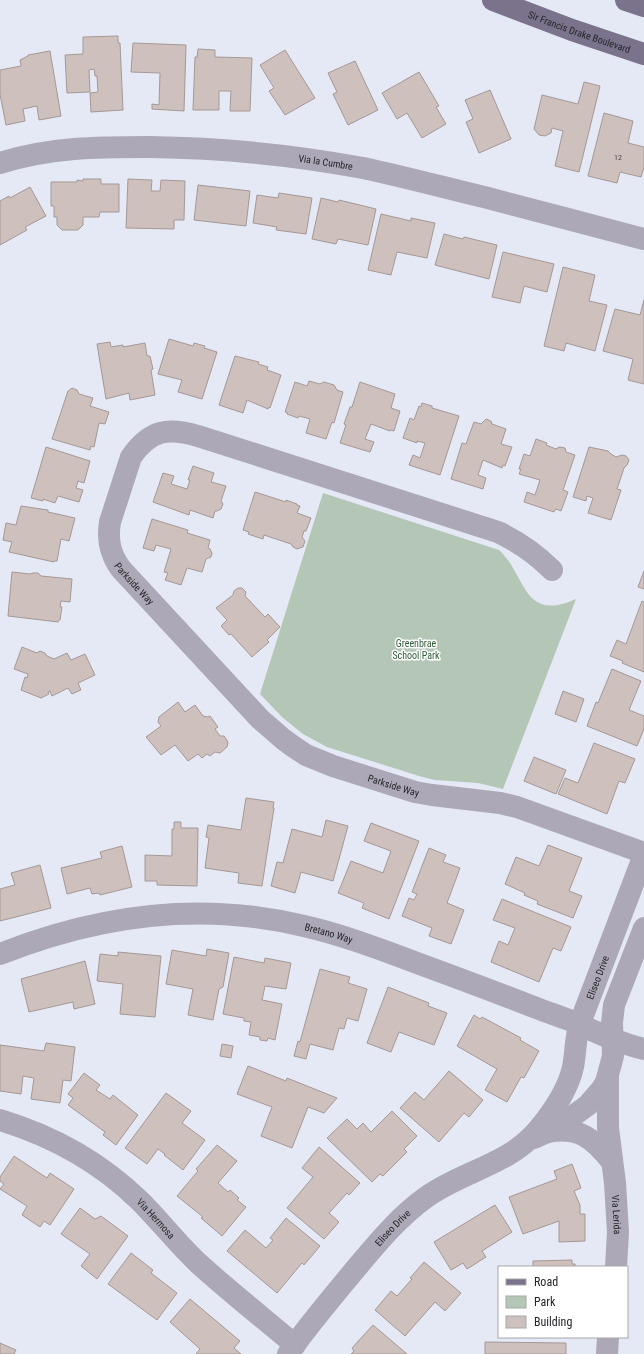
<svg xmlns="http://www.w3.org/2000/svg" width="644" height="1354" viewBox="0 0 644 1354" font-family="'Roboto Condensed',sans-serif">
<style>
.green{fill:#b4c6b6}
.building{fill:#cec0bd;stroke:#a59895}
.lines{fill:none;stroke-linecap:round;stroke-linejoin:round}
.minor{stroke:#ada8b7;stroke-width:22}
.major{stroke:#7b728c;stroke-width:22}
.labels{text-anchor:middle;stroke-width:3;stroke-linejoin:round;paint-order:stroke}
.number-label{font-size:8px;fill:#4e4c4e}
.street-label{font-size:10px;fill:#242529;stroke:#fff}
.park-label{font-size:10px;fill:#2f5c37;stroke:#fff}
</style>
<rect width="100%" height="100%" fill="#e4e9f5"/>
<path class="green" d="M 323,493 L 499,550 C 527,576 522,623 576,599 L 503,789 L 478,783 L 435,780 L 419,776 L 327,747 L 303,734 L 282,717 L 260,694 Z"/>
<g class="building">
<polygon points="118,36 118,43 120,43 123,110 91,112 90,93 98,92 97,76 95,76 94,69 89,70 90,92 67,93 65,55 83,54 83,37"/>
<polygon points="133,43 186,45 184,111 152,109 152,104 159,105 160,73 131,72"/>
<polygon points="198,49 215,50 215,57 252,58 250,111 230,111 231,91 219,91 219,110 193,110 195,57 197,57"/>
<polygon points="285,50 315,98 285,115 269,91 274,88 260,65"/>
<polygon points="50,51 61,116 39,120 37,106 23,109 25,121 6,125 0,94 0,70 21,66 20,60 28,56 28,55"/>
<polygon points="355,61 378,110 348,125 333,94 337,92 328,73"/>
<polygon points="419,72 439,106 436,107 446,124 422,138 407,113 397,119 382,93"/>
<polygon points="584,82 600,86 579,172 555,166 563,131 552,128 551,133 545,136 539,135 534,129 542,95 578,104"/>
<polygon points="490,90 511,139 479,153 466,122 473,119 465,100"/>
<polygon points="604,113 633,121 628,143 644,147 644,167 641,177 620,172 617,183 588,176"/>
<polygon points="83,179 101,179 101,184 119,184 119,212 100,212 99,217 83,217 83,225 78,230 62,230 57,225 57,217 54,217 54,206 51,206 51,182 77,182 77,180 83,181"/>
<polygon points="128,179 152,180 151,191 160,191 161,180 185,181 184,220 174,220 174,229 126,228"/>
<polygon points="198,185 250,191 246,226 194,220"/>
<polygon points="30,187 46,216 25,227 27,230 0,245 0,201 9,196 10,198"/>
<polygon points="279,193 312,198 306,234 276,230 277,227 253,223 257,195 278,198"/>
<polygon points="321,198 338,202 339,200 376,209 368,245 338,239 336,244 312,239"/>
<polygon points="381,214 411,221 411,218 435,223 427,258 397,252 391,275 368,270"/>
<polygon points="444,234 463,239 464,237 497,245 489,279 435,265"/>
<polygon points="503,252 554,264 547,292 524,286 520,303 492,297"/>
<polygon points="563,267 595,275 589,301 607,305 595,351 566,343 564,351 544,346"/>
<polygon points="644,300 644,384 628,380 633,359 603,351 615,309 640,315"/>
<polygon points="169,339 193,346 194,343 205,346 204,348 217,352 202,399 178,392 182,380 158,374"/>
<polygon points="110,342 111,347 123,345 123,347 145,343 147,356 150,356 153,369 151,370 155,395 130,400 129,393 106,399 97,344"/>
<polygon points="235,356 259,362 258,364 268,367 267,370 281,375 270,408 269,407 268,409 247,400 243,413 219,405"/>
<polygon points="309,381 320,384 324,382 334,385 337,390 343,392 334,423 332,422 326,439 306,433 310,419 299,416 298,418 287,414 287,412 285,412 295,382 307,386"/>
<polygon points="360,382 395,394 391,408 400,411 394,431 390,430 390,431 371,424 365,439 374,442 370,452 340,443 346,425 344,424 350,407 352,407"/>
<polygon points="72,388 77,390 79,394 93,398 90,406 109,412 105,424 99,423 94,447 91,446 90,450 52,439 68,391"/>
<polygon points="422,403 432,406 432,408 459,416 440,475 409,465 413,455 420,458 425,443 417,441 417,443 403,438 410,418 414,420 419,406 421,407"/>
<polygon points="486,419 491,421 492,424 506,429 501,444 512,447 505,466 503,465 502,468 483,460 478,475 486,478 483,489 451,479 462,443 466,444 474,422 481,424"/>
<polygon points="536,439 547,443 546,445 556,449 559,447 565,448 566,452 575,455 563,490 568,492 561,511 556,509 554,512 524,502 527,492 535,495 540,480 519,474 521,469 519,469 524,454 530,456"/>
<polygon points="46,447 90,461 84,483 78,481 76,488 83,490 79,502 58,496 55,503 43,499 43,501 31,498"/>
<polygon points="589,447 608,451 611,454 616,457 622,455 626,456 629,460 627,465 624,468 617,489 621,490 611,520 588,513 593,498 587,496 586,501 573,497"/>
<polygon points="193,466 214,473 211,482 226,486 221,501 223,504 221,509 217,511 215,511 213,518 190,510 189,515 153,502 163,473 174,476 171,484 187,489 190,480 188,480"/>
<polygon points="255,492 286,502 286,500 297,504 297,505 300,506 297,513 311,518 306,531 304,531 302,537 305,541 303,547 297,549 293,547 291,544 264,535 263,539 248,534 249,532 243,530"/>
<polygon points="21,506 48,510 48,512 75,518 69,541 61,539 57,561 54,561 54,562 9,552 12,542 3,540 6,523 16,525"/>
<polygon points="152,519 188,530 187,533 210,540 208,548 210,549 212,553 211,557 206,559 202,572 187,568 181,585 165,580 168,573 164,572 171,549 156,545 154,551 143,548"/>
<polygon points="644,571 644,589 638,587"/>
<polygon points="12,572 30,574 33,573 38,573 41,576 72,579 70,602 61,601 60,607 62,607 60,620 59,620 58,622 8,616"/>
<polygon points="238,588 242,588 246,592 245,596 265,617 268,614 280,627 267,640 269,642 252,657 231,634 229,635 221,626 227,620 216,608 233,595 234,591"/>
<polygon points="642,601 644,602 644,672 622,663 623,661 610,656 617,640 626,644"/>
<polygon points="22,647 37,653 40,651 45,653 47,656 54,659 67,653 71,660 85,654 95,675 78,683 81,690 72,694 68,688 52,696 50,691 48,692 49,694 41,698 21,690 25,677 27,678 28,674 14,669"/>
<polygon points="612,669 641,681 629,710 644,716 644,729 637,746 587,726 596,702 598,703"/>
<polygon points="563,691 584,699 576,722 555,714"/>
<polygon points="178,702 185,712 195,705 203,716 208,717 210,716 218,727 215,729 220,736 224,736 228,742 227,747 220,753 215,752 210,756 207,754 202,758 198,754 188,761 175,745 161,755 146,737 161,726 158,722 159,717"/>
<polygon points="594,743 635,759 625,783 619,781 607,814 558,794 565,778 578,783"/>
<polygon points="534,757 566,770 556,794 524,781"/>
<polygon points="246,798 274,802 273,808 274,808 262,886 238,883 239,873 205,868 209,838 206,837 208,825 241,830"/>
<polygon points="326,820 348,826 333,881 301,872 295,893 271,886 277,862 283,863 292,829 322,837"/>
<polygon points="174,822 181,822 181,828 198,828 197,886 157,885 157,881 145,881 145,855 172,856 172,829 174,829"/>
<polygon points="371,823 419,841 389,919 362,908 364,903 338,893 351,861 383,873 391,851 364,841"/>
<polygon points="548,845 582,858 569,891 582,896 573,918 537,904 538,901 524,895 525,893 505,884 516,857 539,866"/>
<polygon points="122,846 132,887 100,895 99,893 92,894 90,888 67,894 61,868 102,858 100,852"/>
<polygon points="429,848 446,855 443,862 460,868 447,903 464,910 451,944 429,936 432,928 402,916 409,898 414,900 417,894 412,892"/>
<polygon points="40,865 51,908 0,921 0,889 15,885 11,873"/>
<polygon points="502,899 571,927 561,951 553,948 539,982 491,962 499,941 508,945 515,928 493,920"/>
<polygon points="207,949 229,953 223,987 219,989 213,1020 188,1015 193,989 166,984 172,950 206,956"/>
<polygon points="118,952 161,956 155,1017 120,1014 123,984 97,981 100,954 118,956"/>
<polygon points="234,957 264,963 265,958 291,963 286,989 265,986 262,1000 282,1004 275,1040 268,1038 267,1041 260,1040 260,1037 249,1035 251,1022 244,1021 244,1018 223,1014"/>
<polygon points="85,961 95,1004 74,1009 73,1002 29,1012 21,979"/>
<polygon points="320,969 350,977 348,983 367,989 358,1021 347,1018 344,1029 339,1028 333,1050 310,1044 306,1059 294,1056 298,1041 300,1042"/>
<polygon points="388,987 429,1003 428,1006 447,1013 434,1045 399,1032 391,1052 367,1043"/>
<polygon points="474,1015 480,1019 482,1017 521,1038 520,1040 539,1051 524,1078 521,1077 507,1102 485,1090 497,1069 457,1046"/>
<polygon points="46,1043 75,1047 71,1081 63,1080 60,1103 31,1099 34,1078 23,1076 21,1094 0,1091 0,1045 44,1051"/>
<polygon points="222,1044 233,1046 231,1058 220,1056"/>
<polygon points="248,1066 286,1081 287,1078 337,1098 324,1113 308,1107 292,1148 261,1136 272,1107 237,1094"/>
<polygon points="449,1071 483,1100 469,1117 464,1113 439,1142 400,1108 415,1092 424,1100"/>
<polygon points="84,1073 100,1085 96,1090 110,1099 113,1095 138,1115 116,1145 103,1135 105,1132 68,1105 73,1098 68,1094"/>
<polygon points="166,1093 191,1111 182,1123 205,1140 183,1170 164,1155 165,1154 158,1149 147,1164 125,1148"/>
<polygon points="392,1111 417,1136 404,1149 407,1152 383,1176 380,1174 372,1182 327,1138 347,1119 357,1129 363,1123 371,1132"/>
<polygon points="217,1145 237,1161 218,1183 228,1192 230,1190 239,1198 237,1200 246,1207 222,1236 201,1218 203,1217 177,1196 198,1171 196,1169"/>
<polygon points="319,1147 360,1183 349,1195 347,1193 329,1213 339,1222 324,1239 287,1208 313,1177 302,1168"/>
<polygon points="14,1156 47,1178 50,1173 74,1189 50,1225 44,1221 40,1227 22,1215 27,1206 0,1189 4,1184 0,1181 0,1177"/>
<polygon points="572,1164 581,1188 574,1191 580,1205 580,1214 585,1214 585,1241 559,1242 559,1221 523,1234 509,1197 557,1179 554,1171"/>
<polygon points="495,1205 512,1232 482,1251 486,1257 467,1269 463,1263 451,1270 434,1242"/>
<polygon points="80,1208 95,1219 101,1216 128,1236 97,1279 81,1266 90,1254 61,1234"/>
<polygon points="286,1218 320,1246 304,1265 302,1263 277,1293 227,1251 245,1230 266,1248 273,1240 270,1238"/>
<polygon points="131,1253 153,1270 151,1273 177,1293 157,1320 108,1284"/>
<polygon points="572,1260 572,1264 575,1264 575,1267 533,1267 533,1261"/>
<polygon points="424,1262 461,1293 445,1311 435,1302 405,1336 375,1310 391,1291 397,1296 412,1279 410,1278"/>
<polygon points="190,1299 240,1341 234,1348 241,1354 196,1354 200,1349 170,1322"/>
<polygon points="373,1325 407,1354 351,1354 354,1351 352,1348"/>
<polygon points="485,1342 566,1343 566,1354 485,1354"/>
<polygon points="0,1343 16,1350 14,1354 0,1354"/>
</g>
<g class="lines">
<g class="minor">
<path id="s1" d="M 0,163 C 51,147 97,147 150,147 C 221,148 293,155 363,168 C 405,177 446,188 488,198 C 540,212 592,225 644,239"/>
<path id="s2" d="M 552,570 C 536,554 519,542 498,532 L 198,436 C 167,427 150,430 131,457 L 110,522 C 107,540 110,554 121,569 L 260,719 L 283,739 L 294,747 L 306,755 L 333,766 L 415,792 L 432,795 L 500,803 L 517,807 L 644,853"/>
<path id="s3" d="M 0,954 C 98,915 201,901 304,926 C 343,935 380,949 417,963 C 455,977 493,991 531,1006 C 544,1011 558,1016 572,1021 C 596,1032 618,1043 644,1049"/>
<path id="s4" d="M 608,1077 L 608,1128 L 615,1183 L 618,1232 L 616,1267"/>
<path id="s5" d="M 0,1120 C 53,1136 100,1162 140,1201 C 160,1221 177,1243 198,1263 C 229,1291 263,1318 295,1345"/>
<path d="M 548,1132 C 579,1126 594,1139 612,1162"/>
<polyline points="534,1138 558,1127 588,1105 601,1090 606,1082 613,1056 612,1023 614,1005 644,928"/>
<path id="s6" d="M 288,1354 C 310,1323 334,1295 358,1266 C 379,1241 399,1217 425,1198 C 460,1172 508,1165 537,1131 C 552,1113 568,1090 573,1067 C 576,1052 575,1038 580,1023 C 601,967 623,911 644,855"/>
<polyline points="607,1354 608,1337"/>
</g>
<g class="major">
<path id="s7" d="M 493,0 L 572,30 L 644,54"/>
<polyline points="626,0 644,6"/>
</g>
</g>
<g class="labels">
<g class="number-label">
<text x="618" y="160">12</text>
</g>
<g class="street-label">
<text dy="4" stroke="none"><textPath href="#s7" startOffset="92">Sir Francis Drake Boulevard</textPath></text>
<text dy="4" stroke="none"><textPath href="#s1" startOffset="328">Via la Cumbre</textPath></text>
<text dy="4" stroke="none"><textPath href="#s2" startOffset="596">Parkside Way</textPath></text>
<text dy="4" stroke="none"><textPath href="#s2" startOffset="932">Parkside Way</textPath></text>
<text dy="4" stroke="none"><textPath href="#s3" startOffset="336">Bretano Way</textPath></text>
<text dy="4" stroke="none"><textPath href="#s6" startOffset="507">Eliseo Drive</textPath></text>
<text dy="4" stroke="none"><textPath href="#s4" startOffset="138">Via Lerida</textPath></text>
<text dy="4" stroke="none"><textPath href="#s5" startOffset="187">Via Hermosa</textPath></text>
<text dy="4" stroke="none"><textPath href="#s6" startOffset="164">Eliseo Drive</textPath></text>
</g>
<g class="park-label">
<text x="416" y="647">Greenbrae<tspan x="416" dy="12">School Park</tspan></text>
</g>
</g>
<rect x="498" y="1266" width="130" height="72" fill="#ffffff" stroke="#a7a8a9"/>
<rect x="506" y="1279" width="20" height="6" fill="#7b728c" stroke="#a7a8a9"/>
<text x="534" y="1286" font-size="12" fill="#242529">Road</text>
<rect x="506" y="1296" width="20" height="12" fill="#b4c6b6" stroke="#a7a8a9"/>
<text x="534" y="1306" font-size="12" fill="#242529">Park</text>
<rect x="506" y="1316" width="20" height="12" fill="#cec0bd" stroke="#a7a8a9"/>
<text x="534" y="1326" font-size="12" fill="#242529">Building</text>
</svg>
